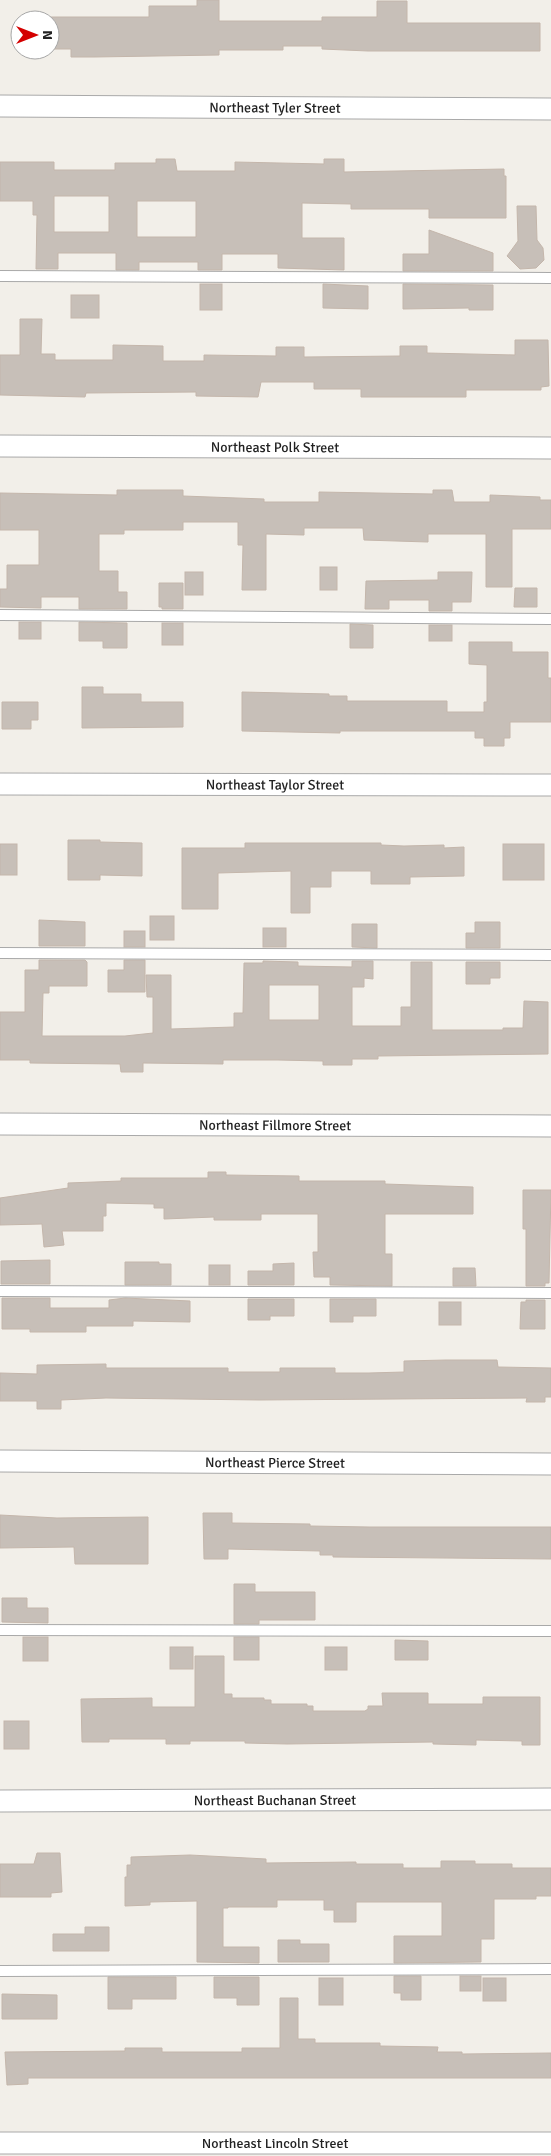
<svg xmlns="http://www.w3.org/2000/svg" width="551" height="2156" viewBox="0 0 551 2156" font-family="Signika,sans-serif">
<style>
.building{fill:#c7bfb8;stroke:#c4b6ab;fill-rule:evenodd}
.lines{fill:none;stroke-linecap:round;stroke-linejoin:round}
.lane-casing{stroke:#a9a9a9;stroke-width:12}
.street-casing{stroke:#a9a9a9;stroke-width:23}
.lane{stroke:#fff;stroke-width:10}
.street{stroke:#fff;stroke-width:21}
.labels{text-anchor:middle;stroke-width:5;stroke-linejoin:round;paint-order:stroke}
.street-label{font-size:14px;fill:#222;stroke:#fff}
</style>
<rect width="100%" height="100%" fill="#f2efe9"/>
<g class="building">
<polygon points="197,0 219,0 219,21 322,21 322,17 377,17 377,1 407,1 407,23 540,23 540,51 368,51 322,49 322,46 283,46 283,50 219,50 219,55 94,57 71,57 71,49 50,49 50,17 149,17 149,6 197,6"/>
<path d="M 156,159 L 175,159 L 177,171 L 235,171 L 235,162 L 324,164 L 324,159 L 344,159 L 344,172 L 504,169 L 504,176 L 506,176 L 506,218 L 429,218 L 429,209 L 351,209 L 351,204 L 302,203 L 302,238 L 344,238 L 344,270 L 278,268 L 278,254 L 222,254 L 222,270 L 198,270 L 198,262 L 139,262 L 139,270 L 116,270 L 116,253 L 58,253 L 58,269 L 36,269 L 37,215 L 33,215 L 33,201 L 0,201 L 0,162 L 54,162 L 54,170 L 115,170 L 115,163 L 156,163 ZM 54,196 L 109,196 L 109,232 L 54,232 ZM 137,201 L 196,201 L 196,237 L 137,237 Z"/>
<polygon points="517,206 536,206 537,240 543,248 544,260 536,268 520,269 507,256 518,241"/>
<polygon points="429,230 493,253 493,271 403,271 403,254 429,254"/>
<rect x="200" y="284" width="22" height="26"/>
<polygon points="323,284 368,286 368,309 323,308"/>
<polygon points="403,284 493,285 493,310 469,310 469,308 403,309"/>
<rect x="71" y="295" width="28" height="23"/>
<polygon points="20,319 42,319 41,354 55,354 55,360 113,360 113,345 163,346 163,361 204,361 204,355 276,356 276,347 304,347 304,357 400,356 400,346 427,346 427,353 515,355 515,340 548,340 549,386 541,387 541,390 466,390 466,397 361,397 361,389 314,389 314,382 261,382 258,397 196,396 196,392 86,393 85,397 0,395 0,355 20,355"/>
<polygon points="117,490 183,490 183,496 264,499 264,502 319,502 319,492 433,494 433,490 452,490 454,502 490,502 490,495 540,497 540,500 551,500 551,529 512,529 512,587 486,587 486,534 428,534 428,542 364,540 363,528 304,528 304,535 266,534 266,590 242,590 243,545 238,545 238,522 183,522 183,530 124,530 124,534 99,534 99,571 118,571 118,592 127,592 127,609 79,609 79,597 41,597 41,608 0,607 0,589 7,589 7,565 39,565 39,530 0,530 0,493 117,495"/>
<rect x="320" y="567" width="17" height="23"/>
<rect x="185" y="572" width="18" height="23"/>
<polygon points="438,572 472,572 471,602 452,602 452,611 429,611 429,600 389,600 389,609 365,609 366,581 438,580"/>
<polygon points="159,583 183,583 183,609 162,609 162,607 159,607"/>
<polygon points="515,588 537,588 537,607 514,607"/>
<rect x="19" y="622" width="22" height="17"/>
<polygon points="79,622 127,623 127,648 103,648 103,641 79,641"/>
<rect x="162" y="623" width="21" height="22"/>
<polygon points="350,624 373,625 373,648 350,648"/>
<rect x="429" y="625" width="23" height="16"/>
<polygon points="469,642 512,642 512,652 548,652 548,678 551,678 551,722 510,722 510,738 504,738 504,746 484,746 484,738 475,738 475,731 340,731 340,733 242,731 242,692 329,694 329,696 347,696 347,701 447,701 447,712 484,712 484,702 487,702 487,665 469,664"/>
<polygon points="82,687 103,687 103,694 141,694 141,702 183,702 183,727 82,728"/>
<polygon points="2,702 38,702 38,720 31,720 31,729 2,729"/>
<polygon points="68,840 100,840 100,842 142,843 142,876 100,875 100,880 68,880"/>
<polygon points="245,843 381,843 381,845 404,846 444,845 444,848 464,847 464,876 410,877 410,884 371,884 371,871 331,871 331,887 310,887 310,913 291,913 291,871 218,873 218,909 182,909 182,848 245,848"/>
<rect x="0" y="844" width="17" height="31"/>
<rect x="503" y="844" width="41" height="36"/>
<rect x="150" y="916" width="24" height="24"/>
<polygon points="39,920 85,922 85,946 39,946"/>
<polygon points="475,922 500,922 500,948 466,948 466,933 475,933"/>
<polygon points="352,924 377,924 377,948 352,947"/>
<rect x="263" y="928" width="23" height="19"/>
<rect x="124" y="931" width="21" height="16"/>
<path d="M 39,960 L 85,960 L 87,962 L 87,986 L 49,986 L 49,993 L 43,993 L 42,1036 L 125,1036 L 153,1033 L 153,997 L 147,997 L 146,975 L 171,975 L 171,1029 L 234,1027 L 234,1013 L 243,1013 L 244,963 L 263,963 L 263,961 L 298,962 L 298,966 L 352,967 L 352,961 L 373,961 L 373,979 L 364,978 L 364,987 L 352,987 L 352,1026 L 401,1026 L 401,1007 L 411,1007 L 411,962 L 432,962 L 432,1030 L 503,1030 L 503,1028 L 523,1028 L 524,1001 L 548,1002 L 548,1054 L 378,1056 L 378,1059 L 352,1059 L 352,1065 L 323,1065 L 323,1061 L 278,1060 L 223,1060 L 223,1064 L 143,1063 L 143,1072 L 121,1072 L 120,1064 L 30,1063 L 30,1060 L 0,1060 L 0,1012 L 25,1012 L 25,970 L 39,970 ZM 269,985 L 319,985 L 319,1020 L 269,1020 Z"/>
<polygon points="124,960 145,960 145,992 108,992 108,970 124,970"/>
<polygon points="466,962 500,962 500,978 490,978 490,984 466,984"/>
<polygon points="208,1172 226,1172 226,1175 299,1176 299,1181 385,1181 385,1184 473,1187 473,1214 385,1214 385,1254 392,1254 392,1286 330,1285 330,1277 314,1277 313,1252 318,1252 318,1214 261,1214 261,1220 214,1220 214,1217 164,1219 164,1208 154,1208 154,1204 106,1203 106,1216 103,1216 103,1231 62,1231 64,1245 44,1247 42,1224 0,1225 0,1198 68,1188 68,1183 121,1181 121,1178 208,1178"/>
<polygon points="523,1190 551,1190 549,1283 545,1283 545,1286 526,1286 526,1229 523,1229"/>
<polygon points="50,1260 50,1284 1,1284 1,1261"/>
<polygon points="125,1262 159,1262 159,1264 171,1264 171,1285 125,1285"/>
<polygon points="294,1263 294,1285 248,1285 248,1271 273,1271 273,1264"/>
<rect x="209" y="1265" width="21" height="20"/>
<polygon points="453,1268 475,1268 476,1286 453,1286"/>
<polygon points="2,1298 50,1298 50,1308 109,1308 109,1300 125,1298 190,1301 190,1322 133,1321 133,1326 86,1326 86,1332 30,1332 30,1329 2,1329"/>
<polygon points="248,1299 294,1299 294,1316 270,1316 270,1320 248,1320"/>
<polygon points="330,1299 376,1299 376,1316 353,1316 353,1322 330,1322"/>
<polygon points="526,1300 545,1300 545,1329 520,1329 521,1302 526,1302"/>
<rect x="439" y="1302" width="22" height="23"/>
<polygon points="446,1360 497,1360 498,1367 551,1368 551,1397 545,1397 545,1402 526,1402 527,1398 259,1400 106,1398 61,1400 61,1409 37,1409 37,1401 0,1401 0,1373 37,1374 37,1365 106,1364 106,1368 228,1368 228,1372 280,1372 280,1368 335,1368 335,1373 369,1373 404,1372 404,1361"/>
<polygon points="203,1513 232,1513 232,1523 310,1524 310,1526 369,1527 551,1527 551,1559 333,1557 333,1555 320,1555 320,1551 228,1549 228,1559 204,1559"/>
<polygon points="0,1515 57,1518 148,1517 148,1564 75,1564 74,1547 0,1548"/>
<polygon points="234,1584 255,1584 255,1592 315,1592 315,1620 259,1620 259,1624 234,1624"/>
<polygon points="2,1598 27,1598 27,1608 48,1608 48,1623 2,1622"/>
<rect x="23" y="1637" width="25" height="24"/>
<rect x="234" y="1637" width="25" height="23"/>
<polygon points="395,1640 428,1641 428,1660 395,1660"/>
<rect x="170" y="1647" width="23" height="22"/>
<rect x="325" y="1647" width="22" height="23"/>
<polygon points="195,1656 224,1656 224,1694 232,1694 232,1698 264,1698 264,1700 271,1700 271,1704 307,1704 307,1706 313,1706 313,1711 365,1711 368,1709 368,1706 383,1706 382,1693 428,1693 428,1704 483,1704 483,1697 540,1697 540,1745 522,1745 522,1741 476,1740 476,1745 433,1744 433,1742 287,1744 245,1743 245,1741 190,1741 190,1744 166,1744 166,1739 109,1739 109,1742 82,1742 81,1699 152,1698 152,1707 195,1707"/>
<rect x="4" y="1721" width="25" height="28"/>
<polygon points="37,1853 60,1853 62,1892 51,1893 51,1897 0,1897 0,1864 34,1864"/>
<polygon points="190,1855 266,1859 266,1863 356,1862 356,1864 403,1864 403,1868 441,1868 441,1861 475,1861 475,1864 512,1864 512,1868 551,1868 551,1896 536,1896 536,1899 494,1899 494,1939 481,1939 481,1962 394,1963 394,1936 442,1936 442,1902 356,1902 356,1922 334,1922 334,1910 324,1910 324,1900 277,1900 277,1907 228,1907 228,1908 223,1908 223,1947 259,1947 259,1963 197,1962 197,1901 150,1902 150,1905 125,1906 125,1877 127,1877 127,1865 131,1865 131,1857"/>
<polygon points="85,1927 109,1927 109,1951 53,1951 53,1934 85,1934"/>
<polygon points="278,1940 300,1940 300,1944 329,1944 329,1962 278,1962"/>
<polygon points="394,1976 421,1976 421,2000 401,2000 401,1993 394,1993"/>
<rect x="460" y="1976" width="21" height="15"/>
<polygon points="108,1977 176,1977 176,1999 132,1999 132,2009 108,2009"/>
<polygon points="214,1977 259,1977 259,2005 237,2005 237,1998 214,1998"/>
<rect x="319" y="1978" width="24" height="27"/>
<rect x="483" y="1978" width="23" height="23"/>
<polygon points="2,1994 57,1995 57,2019 2,2019"/>
<polygon points="280,1998 298,1998 298,2039 315,2039 315,2043 380,2043 380,2046 438,2047 437,2052 462,2052 462,2054 551,2053 551,2078 28,2078 28,2084 7,2085 5,2052 125,2051 125,2048 162,2048 162,2052 242,2052 242,2048 280,2048"/>
</g>
<g class="lines">
<g class="lane-casing">
<g id="lane">
<polyline points="0,276 551,278"/>
<polyline points="0,615 551,619"/>
<polyline points="0,953 551,955"/>
<polyline points="0,1291 551,1293"/>
<polyline points="0,1630 551,1631"/>
<polyline points="0,1971 551,1969"/>
</g>
</g>
<g class="street-casing">
<g id="street">
<path id="s1" d="M 0,106 L 551,109"/>
<path id="s2" d="M 0,446 L 551,448"/>
<path id="s3" d="M 0,784 L 551,785"/>
<path id="s4" d="M 0,1124 L 551,1126"/>
<path id="s5" d="M 0,1461 L 551,1464"/>
<path id="s6" d="M 0,1801 L 551,1799"/>
<path id="s7" d="M 0,2143 L 551,2143"/>
</g>
</g>
<use href="#lane" class="lane"/>
<use href="#street" class="street"/>
</g>
<g class="labels">
<g class="street-label">
<text dy="5" stroke="none"><textPath href="#s1" startOffset="275">Northeast Tyler Street</textPath></text>
<text dy="5" stroke="none"><textPath href="#s2" startOffset="275">Northeast Polk Street</textPath></text>
<text dy="5" stroke="none"><textPath href="#s3" startOffset="275">Northeast Taylor Street</textPath></text>
<text dy="5" stroke="none"><textPath href="#s4" startOffset="275">Northeast Fillmore Street</textPath></text>
<text dy="5" stroke="none"><textPath href="#s5" startOffset="275">Northeast Pierce Street</textPath></text>
<text dy="5" stroke="none"><textPath href="#s6" startOffset="275">Northeast Buchanan Street</textPath></text>
<text dy="5" stroke="none"><textPath href="#s7" startOffset="275">Northeast Lincoln Street</textPath></text>
</g>
</g>
<g transform="translate(35 35) rotate(90)"><circle r="24" fill="#ffffff" stroke="#a7a7a7"/>
<path d="M0-4L9 19L0 12L-9 19Z" fill="#d40000"/>
<text y="-8" font-size="14" font-weight="bold" text-anchor="middle" fill="#222222">N</text>
</g>
</svg>
